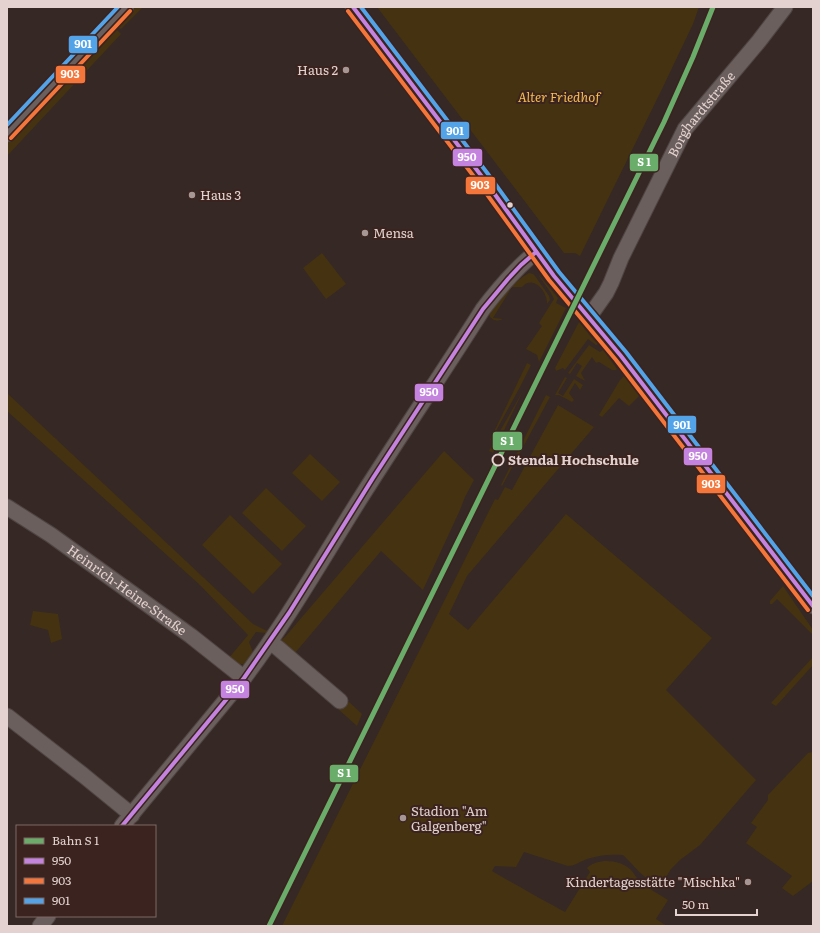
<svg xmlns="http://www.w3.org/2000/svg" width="820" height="933" viewBox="0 0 820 933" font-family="Literata,serif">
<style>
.green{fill:#453211}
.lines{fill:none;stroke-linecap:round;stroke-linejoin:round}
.minor-casing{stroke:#504442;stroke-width:17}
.minor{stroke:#6b5f5d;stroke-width:15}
.bus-1-casing{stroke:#3b231f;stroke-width:7}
.bus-2-casing{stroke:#3b231f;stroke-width:7}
.bus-3-casing{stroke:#3b231f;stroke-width:7}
.bus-1{stroke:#c483df;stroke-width:4}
.bus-2{stroke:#f5763a;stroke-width:4}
.bus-3{stroke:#53a3e8;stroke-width:4}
.rail-1-casing{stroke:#3b231f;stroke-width:8}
.rail-1{stroke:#6aac6a;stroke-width:5}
.poi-dot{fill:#a69694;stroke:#3b231f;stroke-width:1.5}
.bus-dot{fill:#e3d2cf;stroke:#3b231f;stroke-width:1.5}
.stop-dot{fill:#3b231f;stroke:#e3d2cf;stroke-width:2}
.labels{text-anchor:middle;stroke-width:4;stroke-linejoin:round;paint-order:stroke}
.poi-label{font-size:13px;fill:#e3d2cf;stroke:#3b231f;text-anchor:start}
.park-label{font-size:13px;font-style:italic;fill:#f7bd4f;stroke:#3b231f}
.street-label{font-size:13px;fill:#e3d2cf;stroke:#3b231f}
.stop-label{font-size:13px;font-weight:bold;fill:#e3d2cf;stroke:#3b231f;text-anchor:start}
.line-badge{stroke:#3b231f;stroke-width:1.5}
.badge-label{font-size:11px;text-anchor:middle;font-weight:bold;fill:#fff}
</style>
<rect width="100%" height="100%" fill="#352825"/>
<g class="green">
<polygon points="136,7 143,7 121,29 117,27"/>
<polygon points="377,7 699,7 693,24 662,89 580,256 575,253 564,253"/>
<polygon points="116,29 121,34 7,156 7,142 42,108"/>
<polygon points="322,253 346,284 326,299 303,268"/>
<path d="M 529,273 L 533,274 L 535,276 L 549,296 L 550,300 L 547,304 C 548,292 533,274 522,287 L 512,287 L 493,318 L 503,319 C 497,322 492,321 489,315 C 500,300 512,282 529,273 Z"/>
<polygon points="539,275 558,298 556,303 566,308 539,362 537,355 526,349 542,326 539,323 554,299 551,293 539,276"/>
<polygon points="579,322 592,338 598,344 596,345 588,339 565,370 563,368 556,371 555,368"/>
<polygon points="589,345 600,352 603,350 617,369 616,370 612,370 599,362 596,363 592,357 581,373 585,381 576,376 582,366 577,363 570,374 568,373"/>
<polygon points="527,363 531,365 520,387 491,440 490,440"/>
<polygon points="624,376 639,396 629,406 619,398 602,417 599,415 620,380"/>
<polygon points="565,377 567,378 558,393 563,396 574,379 583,385 580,390 575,383 569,393 574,400 572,402 559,395 555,395"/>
<polygon points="524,389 493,453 489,451 492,445"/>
<path d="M 7,393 L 253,624 L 265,630 L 269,631 L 270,632 L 265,633 L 256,632 L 249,642 L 254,655 L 245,664 C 238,665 234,663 228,659 L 248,635 L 200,585 L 7,411 Z"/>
<polygon points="546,395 550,397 502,486 501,485"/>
<path d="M 558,405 L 594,427 L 467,576 L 449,614 L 468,630 L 566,514 L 712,638 L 666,690 L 756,780 L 700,845 L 680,860 L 671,869 L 663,882 L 660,884 C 644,881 634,865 623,855 C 610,854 599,855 587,859 C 581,861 575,866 568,866 L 524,852 L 516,867 L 495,866 L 492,871 C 516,885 541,899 565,912 L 590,872 L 587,868 C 597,858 619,859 630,869 C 634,873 637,879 641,883 C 649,889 659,894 668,900 L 656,919 L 667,926 L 282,926 L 495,499 L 498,500 L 505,487 L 512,490 Z"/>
<polygon points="444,451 474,480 465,497 460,510 423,590 381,551 295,653 280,641 285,637"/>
<polygon points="310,454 340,482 322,501 292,473"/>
<polygon points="266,488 306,526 282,551 242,513"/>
<polygon points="230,515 282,564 253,594 202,545"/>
<polygon points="783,586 813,630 813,635 777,599 772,604 770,604 770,601"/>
<polygon points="33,611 58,614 62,639 51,643 48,630 30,625"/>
<polygon points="813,657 813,665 776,706 771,703"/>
<polygon points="309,683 346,703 349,702 362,714 357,726"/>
<polygon points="813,752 813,881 793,896 782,888 792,876 746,843 757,827 751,823 768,800 768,795 808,753"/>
</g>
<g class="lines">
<g class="minor-casing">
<g id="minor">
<polyline points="353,7 483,178 536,252 554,276 621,356 813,606"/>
<polyline points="7,134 126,7"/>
<path id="s1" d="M 589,317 L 606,293 L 611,283 L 621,258 L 685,129 L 759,41 L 785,7"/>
<path id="s2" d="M 7,507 L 51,535 L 133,594 L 191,636 L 244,678"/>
<polyline points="270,642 278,648 340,701"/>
<polyline points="7,716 83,775 132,815"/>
<path d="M 122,826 L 244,678 C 286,622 321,561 358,502 C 399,437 442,374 483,309 C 499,288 515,269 536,252"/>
<polyline points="40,926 48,916"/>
</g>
</g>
<use href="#minor" class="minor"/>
<g class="bus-1-casing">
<g id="bus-1">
<polyline points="353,7 483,178 554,276 621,356 813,606"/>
<polyline points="122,826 244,678 289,613 373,478 483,309 508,279 521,265 536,252"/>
</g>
</g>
<g class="bus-2-casing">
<g id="bus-2">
<polyline points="348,11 478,182 549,280 616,360 808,610"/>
<polyline points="11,138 130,11"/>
</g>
</g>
<g class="bus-3-casing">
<g id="bus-3">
<polyline points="361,7 488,174 559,272 626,352 813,596"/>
<polyline points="7,125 118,7"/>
</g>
</g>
<use href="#bus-1" class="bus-1"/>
<use href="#bus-2" class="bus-2"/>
<use href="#bus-3" class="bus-3"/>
<g class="rail-1-casing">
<polyline id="rail-1" points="269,926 664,122 693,57 713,7"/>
</g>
<use href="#rail-1" class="rail-1"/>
</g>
<g class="poi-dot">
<circle cx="346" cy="70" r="4"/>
<circle cx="192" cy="195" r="4"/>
<circle cx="365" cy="233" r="4"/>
<circle cx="403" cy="818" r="4"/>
<circle cx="748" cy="882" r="4"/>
</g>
<circle class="bus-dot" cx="510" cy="205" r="3.5"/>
<circle class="stop-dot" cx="498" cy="460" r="5.5"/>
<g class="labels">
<g class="poi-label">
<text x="338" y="75" text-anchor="end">Haus 2</text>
<text x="200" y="200">Haus 3</text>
<text x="373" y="238">Mensa</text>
<text x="411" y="816">Stadion "Am<tspan x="411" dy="15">Galgenberg"</tspan></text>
<text x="740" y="887" text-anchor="end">Kindertagesstätte "Mischka"</text>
</g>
<g class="park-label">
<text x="559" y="102">Alter Friedhof</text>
</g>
<g class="street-label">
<text dy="5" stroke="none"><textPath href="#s1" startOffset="233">Borghardtstraße</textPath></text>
<text dy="5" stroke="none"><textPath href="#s2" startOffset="146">Heinrich-Heine-Straße</textPath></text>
</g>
<g class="stop-label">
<text x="508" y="465">Stendal Hochschule</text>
</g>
</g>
<g class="line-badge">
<rect x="68" y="35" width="30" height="19" rx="4" fill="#53a3e8"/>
<rect x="55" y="65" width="31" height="19" rx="4" fill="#f5763a"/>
<rect x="440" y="121" width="30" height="19" rx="4" fill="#53a3e8"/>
<rect x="452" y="148" width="31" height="19" rx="4" fill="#c483df"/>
<rect x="629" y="153" width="30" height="19" rx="4" fill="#6aac6a"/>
<rect x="465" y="176" width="31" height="19" rx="4" fill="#f5763a"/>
<rect x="414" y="383" width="30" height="19" rx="4" fill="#c483df"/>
<rect x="667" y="415" width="30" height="19" rx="4" fill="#53a3e8"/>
<rect x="492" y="431" width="31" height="20" rx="4" fill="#6aac6a"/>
<rect x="683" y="447" width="30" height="19" rx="4" fill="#c483df"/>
<rect x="696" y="474" width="30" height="20" rx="4" fill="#f5763a"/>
<rect x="220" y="680" width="30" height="19" rx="4" fill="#c483df"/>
<rect x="329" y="764" width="30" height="19" rx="4" fill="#6aac6a"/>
</g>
<g class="badge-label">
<text x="83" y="48">901</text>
<text x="70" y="78">903</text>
<text x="455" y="135">901</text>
<text x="467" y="161">950</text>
<text x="644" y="166">S 1</text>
<text x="480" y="189">903</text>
<text x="429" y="396">950</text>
<text x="682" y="429">901</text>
<text x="507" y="445">S 1</text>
<text x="698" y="460">950</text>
<text x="711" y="488">903</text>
<text x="235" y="693">950</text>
<text x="344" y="777">S 1</text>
</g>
<rect width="820" height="933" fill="none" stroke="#e3d2cf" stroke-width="16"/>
<rect x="16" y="825" width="140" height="92" fill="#3b231f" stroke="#7e6965"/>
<rect x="24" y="838" width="20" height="6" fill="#6aac6a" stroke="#7e6965"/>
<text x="52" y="845" font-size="12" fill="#e3d2cf">Bahn S 1</text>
<rect x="24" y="858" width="20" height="6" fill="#c483df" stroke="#7e6965"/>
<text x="52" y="865" font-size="12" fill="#e3d2cf">950</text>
<rect x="24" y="878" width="20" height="6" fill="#f5763a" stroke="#7e6965"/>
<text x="52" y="885" font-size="12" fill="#e3d2cf">903</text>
<rect x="24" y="898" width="20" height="6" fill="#53a3e8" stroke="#7e6965"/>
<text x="52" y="905" font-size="12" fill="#e3d2cf">901</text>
<path d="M676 909v6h81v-6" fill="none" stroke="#e3d2cf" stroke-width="2"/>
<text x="682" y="909" font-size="12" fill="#e3d2cf" stroke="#3b231f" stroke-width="3" paint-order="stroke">50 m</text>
</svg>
